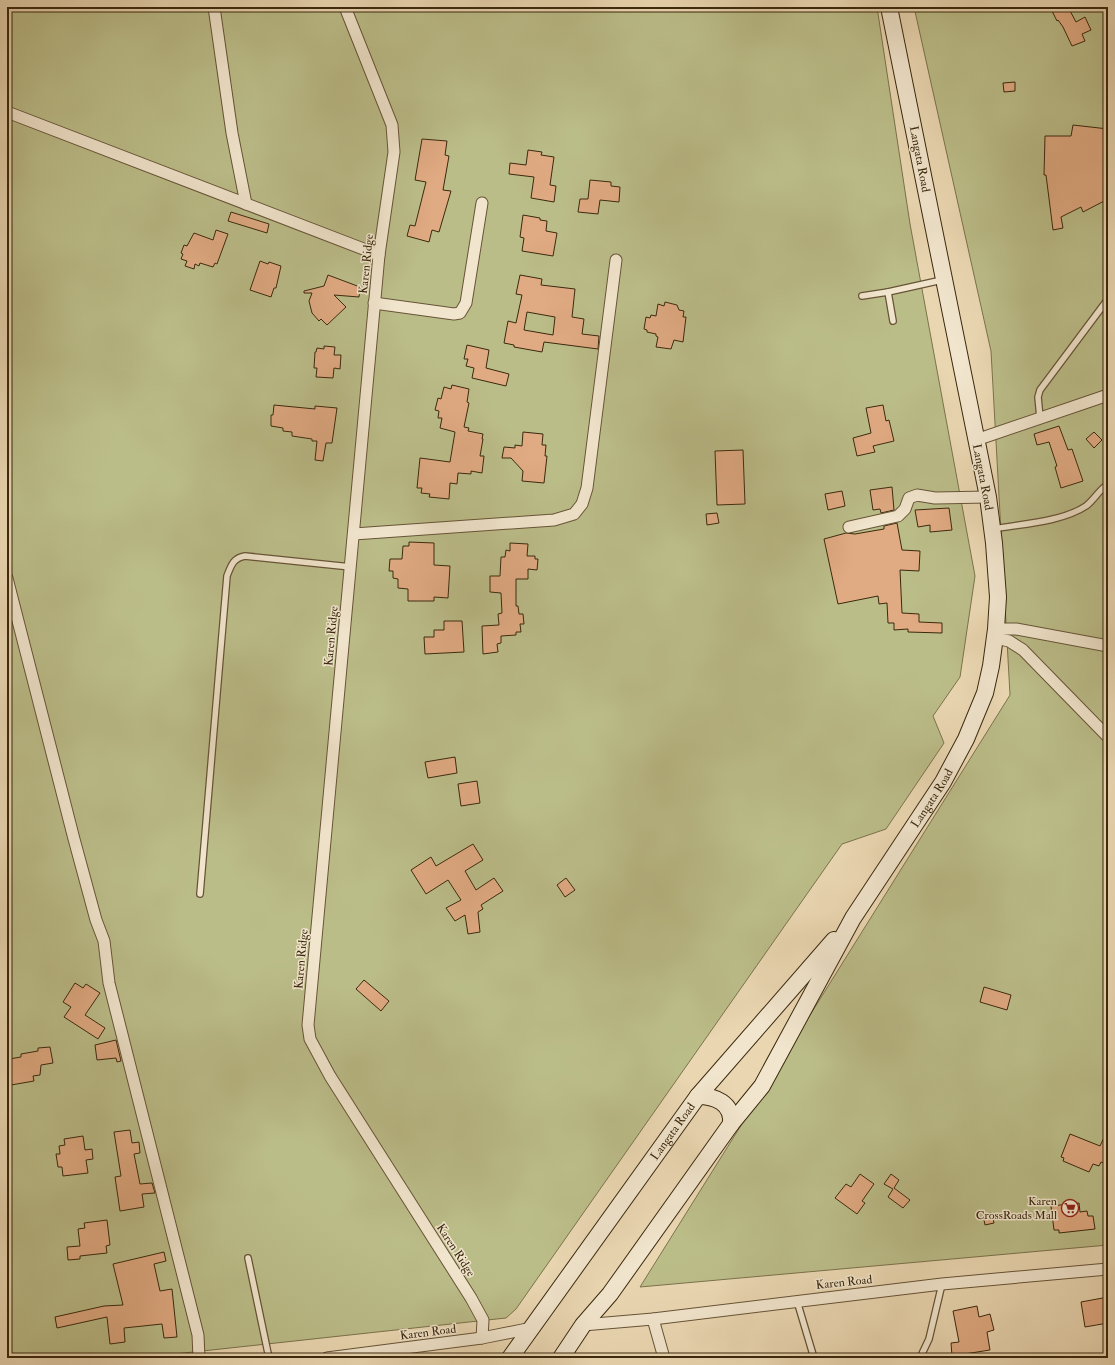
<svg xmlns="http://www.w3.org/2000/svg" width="1115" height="1365" viewBox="0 0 1115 1365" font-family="'IM FELL Double Pica',serif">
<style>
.green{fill:#bbbd89;stroke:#7b734c}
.building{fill:#e0aa82;stroke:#3b290e;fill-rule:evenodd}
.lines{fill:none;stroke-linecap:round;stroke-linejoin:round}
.lane-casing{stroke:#675437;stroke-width:8}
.street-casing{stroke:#675437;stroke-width:13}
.secondary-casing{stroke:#3b290e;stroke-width:18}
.lane{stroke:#f1e5cd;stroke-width:5.5}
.street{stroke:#f1e5cd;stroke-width:11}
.secondary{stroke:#f1e5cd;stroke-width:16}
.labels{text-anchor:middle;stroke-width:3;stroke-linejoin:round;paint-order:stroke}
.street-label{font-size:12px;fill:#3b290e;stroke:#f1e5cd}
.poi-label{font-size:12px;fill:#3b290e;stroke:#f1e5cd;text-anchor:end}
</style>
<rect width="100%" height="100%" fill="#ead7b2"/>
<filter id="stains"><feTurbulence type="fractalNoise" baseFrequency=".005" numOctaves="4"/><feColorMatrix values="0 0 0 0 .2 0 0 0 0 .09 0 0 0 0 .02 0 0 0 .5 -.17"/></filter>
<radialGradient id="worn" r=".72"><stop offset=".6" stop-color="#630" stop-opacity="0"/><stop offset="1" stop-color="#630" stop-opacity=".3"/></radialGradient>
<g class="green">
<polygon points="7,7 877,7 910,224 975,576 960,677 933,716 944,743 886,829 842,844 516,1309 506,1318 138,1358 7,1358"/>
<polygon points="914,7 1108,7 1108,1245 640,1287 1010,695 991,351"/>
</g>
<g class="building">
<polygon points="1050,7 1068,7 1076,22 1085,17 1091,30 1082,34 1085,41 1072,46 1063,27 1058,20 1057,21"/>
<polygon points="1015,82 1015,91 1004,92 1003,83"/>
<polygon points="1073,125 1108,129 1108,199 1083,212 1081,207 1061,217 1063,228 1053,230 1046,175 1044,175 1045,136 1071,136"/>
<polygon points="422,139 447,141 445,155 449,156 443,190 451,191 439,232 432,230 429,242 407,236 410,225 415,226 426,182 415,180"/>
<polygon points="528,150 542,152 541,155 554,157 550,185 556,186 554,202 531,198 534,177 509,174 510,163 526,165"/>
<polygon points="590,180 611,182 611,186 620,187 619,202 600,200 598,214 578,212 580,199 588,199"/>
<polygon points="231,212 269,224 267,233 228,221"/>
<polygon points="523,215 540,218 540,220 547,221 546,231 557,233 553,256 522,251 524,238 520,237"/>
<polygon points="216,230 228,234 217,264 215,263 213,267 200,263 199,266 195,264 194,269 185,266 187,261 181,259 183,254 181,253 184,245 187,246 194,233 213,240"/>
<polygon points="260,261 268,264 269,262 281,266 276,288 274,288 271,297 250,290"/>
<polygon points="328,275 360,287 359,297 334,295 346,307 327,325 321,319 319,321 312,313 309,301 312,293 304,293 304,291 324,286"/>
<path d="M 520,275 L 542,279 L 541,285 L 575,289 L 572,317 L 584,319 L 582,334 L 599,336 L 598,349 L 544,342 L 542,352 L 514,347 L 514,345 L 504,343 L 508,321 L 516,323 L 522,295 L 516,294 ZM 527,312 L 555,317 L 553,335 L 524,330 Z"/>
<polygon points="665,302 677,305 679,310 684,311 683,317 686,317 683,342 674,340 671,349 656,347 658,337 656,336 656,334 647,332 647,330 644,329 646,317 650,318 651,315 656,316 658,304 664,306"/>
<polygon points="467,345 489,350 486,368 509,374 506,386 472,378 474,368 466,366 468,359 464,359"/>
<polygon points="324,346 335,347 334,355 341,355 340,369 334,368 333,378 316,377 317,368 314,368 315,352 316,352 317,348 324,349"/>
<polygon points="452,385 469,389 467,402 469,403 464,427 469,428 468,431 483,434 482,439 483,439 480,456 484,456 482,473 471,471 471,474 458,473 457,484 450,483 449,499 429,497 430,494 421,493 422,488 417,488 420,458 450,462 455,432 440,428 442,418 438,418 439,411 435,410 438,398 441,399 444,387 451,389"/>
<polygon points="274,405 315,409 315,406 337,408 332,443 326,443 323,461 315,460 317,441 312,441 312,439 292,436 292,432 283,431 283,428 271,426 271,415 273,415"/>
<polygon points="883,405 886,421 889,420 894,441 873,446 875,452 857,456 853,438 871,433 866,408"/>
<polygon points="1059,426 1068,450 1072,449 1083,481 1061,488 1055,467 1057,466 1049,442 1037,445 1034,434"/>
<polygon points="523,432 543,434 542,445 546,445 545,456 547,456 544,483 522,481 523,471 511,458 502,458 504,447 515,448 515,445 522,446"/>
<polygon points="1094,432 1102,440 1094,448 1086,439"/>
<polygon points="743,450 745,504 717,505 715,451"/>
<polygon points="892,487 894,510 881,513 880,509 873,510 870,490"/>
<polygon points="842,491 845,506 828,510 825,494"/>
<polygon points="949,508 952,530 930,532 930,525 918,527 915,510"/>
<polygon points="717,513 719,523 707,525 706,514"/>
<polygon points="897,523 902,550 920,551 919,571 900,570 902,613 919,614 919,622 942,623 942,633 908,632 908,629 894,630 894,623 888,623 887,603 879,604 878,596 838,604 824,539 846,533 855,534 884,529 884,526"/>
<polygon points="409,542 434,543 434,565 450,566 448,598 434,597 434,601 408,601 408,589 398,588 398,579 393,578 393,571 389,571 390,559 402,559 403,546 409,546"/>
<polygon points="510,543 528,544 527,556 535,556 535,559 538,559 537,570 528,569 528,579 516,579 516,606 518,606 519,614 523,614 524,624 520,624 521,632 516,632 516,635 501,636 501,643 497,644 498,652 483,654 482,626 499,625 498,614 502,613 501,593 490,592 490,576 500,576 501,557 505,557 506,550 510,551"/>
<polygon points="444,621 462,621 464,652 425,654 424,637 434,637 434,630 444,630"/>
<polygon points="455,757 457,773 428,778 425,762"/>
<polygon points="477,781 480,803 461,806 458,784"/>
<polygon points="473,844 483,860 465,871 476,890 494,878 503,891 481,905 483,909 478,912 480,932 468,934 465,915 455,921 446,908 461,900 448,880 426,894 411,870 431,857 436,866"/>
<polygon points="566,878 575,890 565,897 557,885"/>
<polygon points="364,980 389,1001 381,1011 356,989"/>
<polygon points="75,983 83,988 86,984 100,993 85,1015 105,1028 98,1039 64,1017 71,1007 63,1002"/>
<polygon points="984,987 1011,995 1007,1010 980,1002"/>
<polygon points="116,1040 121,1061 117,1062 116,1058 97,1060 95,1045"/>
<polygon points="50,1047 53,1063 41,1065 40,1075 33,1076 34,1081 11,1085 10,1079 7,1079 7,1068 10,1067 9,1059 21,1057 21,1054 38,1051 38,1048"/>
<polygon points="1108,1129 1108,1165 1101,1162 1099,1166 1093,1164 1089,1172 1063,1161 1064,1158 1061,1157 1070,1134 1100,1146"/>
<polygon points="130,1130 132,1143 139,1142 140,1153 134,1154 140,1184 152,1183 155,1193 142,1194 144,1207 120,1211 115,1177 121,1176 114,1132"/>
<polygon points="83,1136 85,1150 92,1149 93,1159 86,1160 88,1173 63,1176 62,1167 58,1167 56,1154 60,1154 59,1146 65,1145 64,1139"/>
<polygon points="860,1174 874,1184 862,1201 865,1203 857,1214 835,1198 846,1184 851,1187"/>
<polygon points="891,1174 899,1180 894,1188 910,1200 903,1208 888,1197 893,1189 884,1184"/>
<polygon points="1079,1203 1080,1212 1087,1211 1088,1216 1093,1216 1095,1229 1059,1233 1059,1230 1054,1230 1051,1206"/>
<polygon points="992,1213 994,1223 985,1225 983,1214"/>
<polygon points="107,1220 110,1245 106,1246 107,1253 80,1256 80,1259 68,1260 67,1247 80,1246 78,1229 85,1228 84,1223"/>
<polygon points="164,1252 166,1261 154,1264 160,1291 172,1289 177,1337 164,1338 162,1324 124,1328 125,1342 110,1344 107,1317 57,1328 55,1317 104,1306 123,1305 113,1264"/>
<polygon points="1108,1297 1108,1323 1085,1327 1081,1302"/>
<polygon points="977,1306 979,1317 990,1314 994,1330 987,1332 990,1350 952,1356 951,1343 959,1342 953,1311"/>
</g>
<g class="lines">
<g class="lane-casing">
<g id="lane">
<polyline points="888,292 942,280"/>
<polyline points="862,296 888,292 893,321"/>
<polyline points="1040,418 1038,397 1040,390 1108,299"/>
<path d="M 993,529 C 1021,524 1062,522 1086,506 C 1094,500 1099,490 1108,484"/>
<path d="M 200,894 L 227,576 C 231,566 233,558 245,556 L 351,567"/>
<polyline points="248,1258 269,1358"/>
<polyline points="797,1301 814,1358"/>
<polyline points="920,1358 929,1339 942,1284"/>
</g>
</g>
<g class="street-casing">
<g id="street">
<polyline points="214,7 232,133 246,204"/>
<polyline points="345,7 392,125 394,152 379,255 308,1025 310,1039 330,1076 471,1298 483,1320 482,1338"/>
<polyline points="7,112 379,255"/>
<polyline points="374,303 454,314 460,313 466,303 482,203"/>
<polyline points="976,440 1108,395"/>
<polyline points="849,527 898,516 905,509 909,498 917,495 935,498 988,497"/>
<polyline points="354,534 554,520 574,514 582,504 587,488 616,260"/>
<polyline points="7,578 74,839 96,920 104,941 109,983 198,1335 199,1358"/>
<polyline points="996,629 1016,629 1108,646"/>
<polyline points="995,638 1009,641 1023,650 1108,737"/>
<polyline points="653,1319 664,1358"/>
<polyline points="583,1325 653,1319 942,1284 1108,1269"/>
<polyline points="327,1358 482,1338 532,1328"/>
</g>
</g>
<g class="secondary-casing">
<g id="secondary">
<path d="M 698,1096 C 715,1096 733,1103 731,1124"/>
<path id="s1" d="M 510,1358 L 698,1096 L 834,940"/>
<path id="s2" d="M 561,1358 L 583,1325 L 610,1294 L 731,1124 L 762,1086 L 853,918 L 943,782 L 966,739 L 985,693 L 991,666 L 996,629 L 998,597 L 994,543 L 988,497 L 889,7"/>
</g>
</g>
<use href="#lane" class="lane"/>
<use href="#street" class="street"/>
<use href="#secondary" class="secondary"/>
</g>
<defs>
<g id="supermarket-ring" transform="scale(0.9)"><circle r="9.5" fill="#f1e5cd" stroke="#8f2418" stroke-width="1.5"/><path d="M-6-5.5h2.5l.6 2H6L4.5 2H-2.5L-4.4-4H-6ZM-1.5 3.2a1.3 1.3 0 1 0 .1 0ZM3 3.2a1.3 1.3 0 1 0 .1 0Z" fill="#8f2418"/></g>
</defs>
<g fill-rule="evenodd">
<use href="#supermarket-ring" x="1070" y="1208"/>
</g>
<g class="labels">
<g class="street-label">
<text transform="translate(920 159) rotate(79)" y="4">Langata Road</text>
<text transform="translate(366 264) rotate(-84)" y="4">Karen Ridge</text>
<text transform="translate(983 477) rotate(79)" y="4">Langata Road</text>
<text transform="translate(331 636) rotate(-85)" y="4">Karen Ridge</text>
<text dy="4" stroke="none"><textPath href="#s2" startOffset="673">Langata Road</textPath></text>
<text transform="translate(301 959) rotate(-85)" y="4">Karen Ridge</text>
<text dy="4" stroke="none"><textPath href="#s1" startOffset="279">Langata Road</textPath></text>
<text transform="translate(456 1250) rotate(57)" y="4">Karen Ridge</text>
<text transform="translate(844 1282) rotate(-6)" y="4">Karen Road</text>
<text transform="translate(428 1332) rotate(-7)" y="4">Karen Road</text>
</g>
<g class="poi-label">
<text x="1057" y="1205">Karen<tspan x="1057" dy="14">CrossRoads Mall</tspan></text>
</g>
</g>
<rect width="1115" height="1365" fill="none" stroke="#ead7b2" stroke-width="24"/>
<rect x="8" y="8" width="1099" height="1349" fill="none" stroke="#3b290e" stroke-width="2"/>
<rect x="12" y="12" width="1091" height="1341" fill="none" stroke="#3b290e"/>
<rect width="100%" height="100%" filter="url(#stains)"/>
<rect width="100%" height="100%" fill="url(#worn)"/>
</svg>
